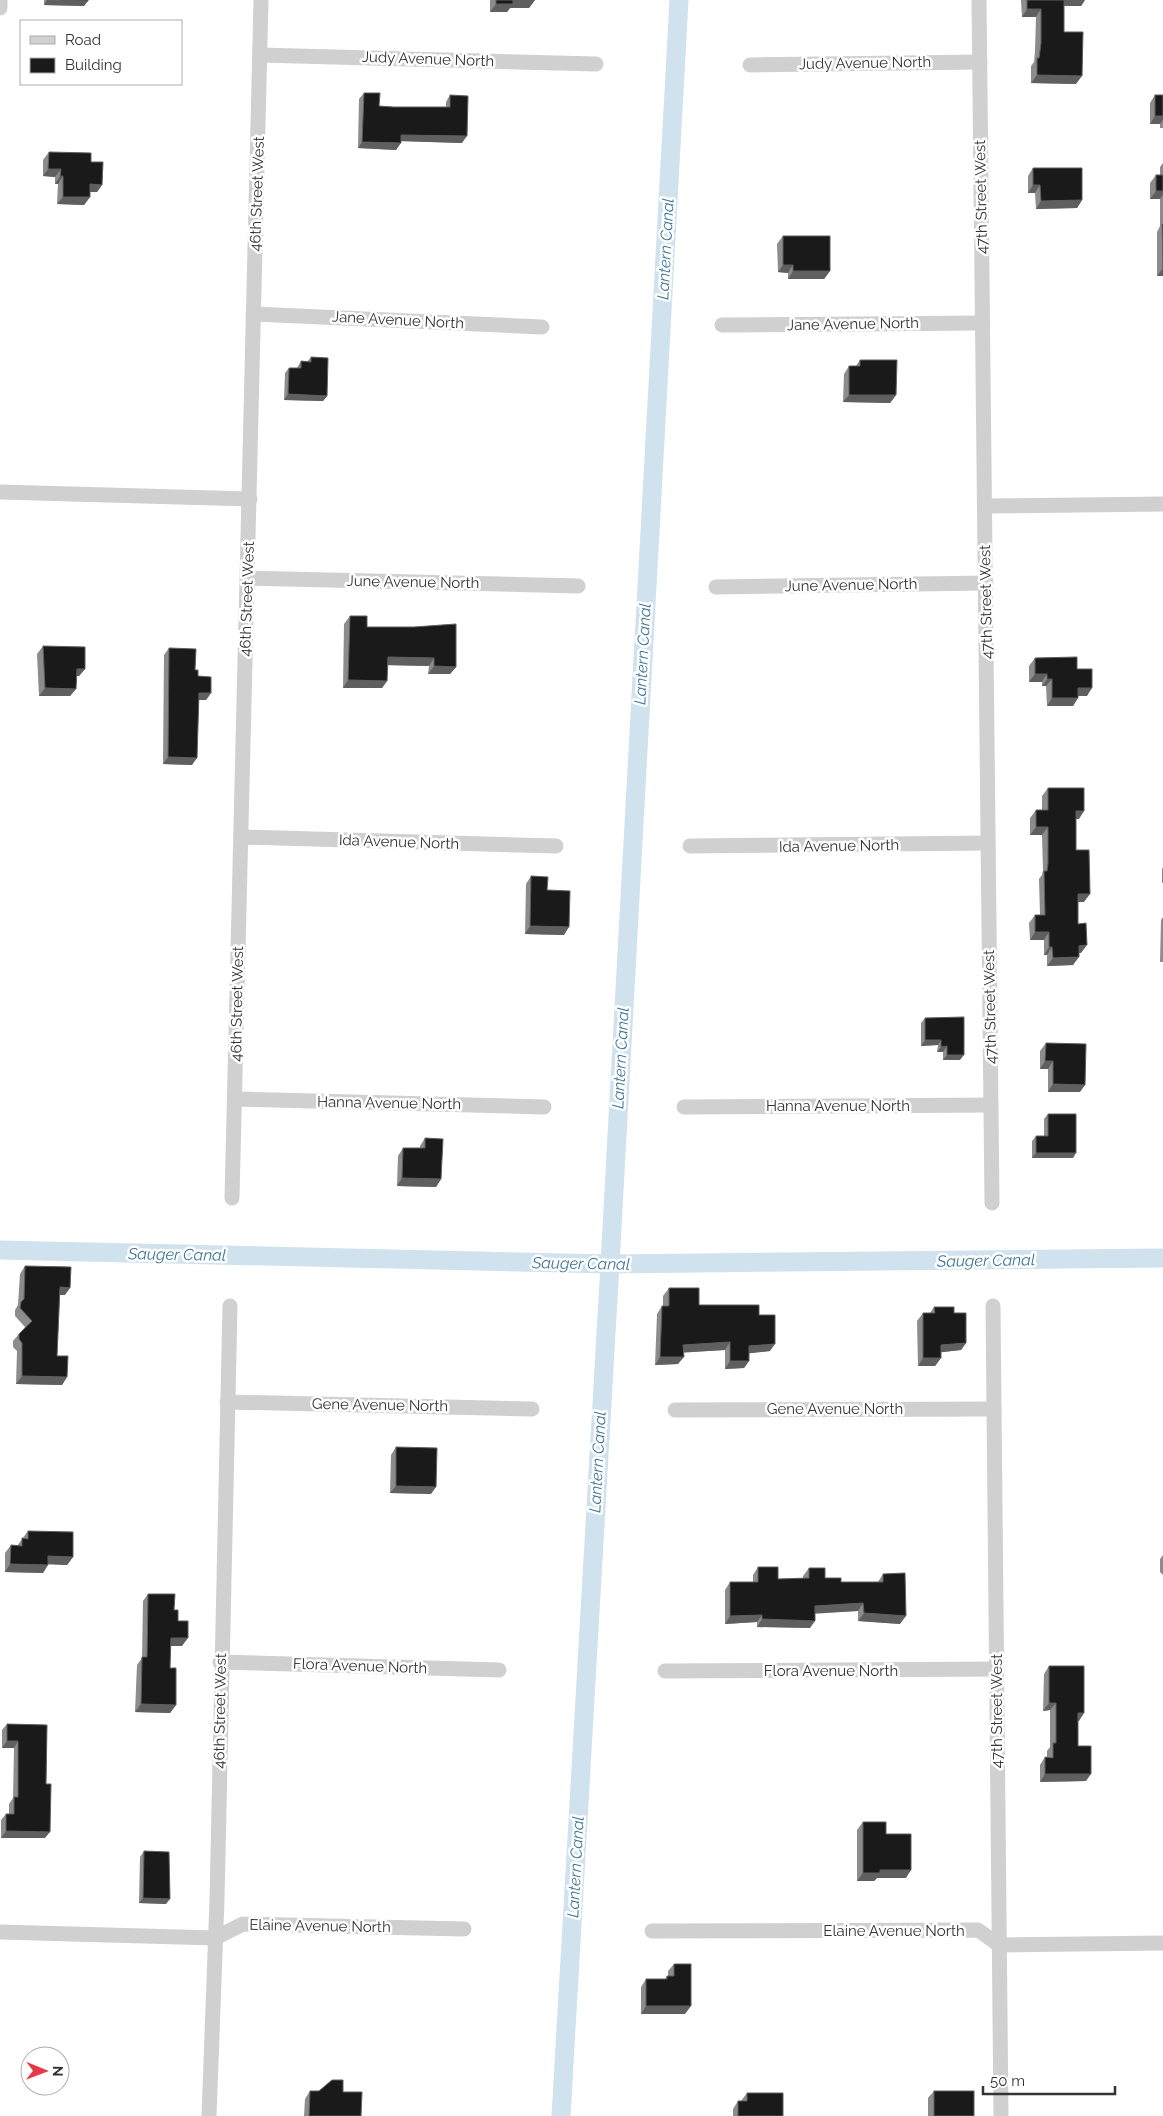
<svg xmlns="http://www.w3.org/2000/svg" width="1163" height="2116" viewBox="0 0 1163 2116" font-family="Raleway,sans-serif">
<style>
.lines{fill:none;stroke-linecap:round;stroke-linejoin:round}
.canal{stroke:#cfe2ee;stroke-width:19}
.minor{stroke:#d0d0d0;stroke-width:15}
.wall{fill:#8c8c8c}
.shaded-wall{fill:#5f5f5f}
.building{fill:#1a1a1a;stroke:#5f5f5f}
.labels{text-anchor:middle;stroke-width:5;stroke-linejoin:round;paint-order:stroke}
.street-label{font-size:15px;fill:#333;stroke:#fff}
.water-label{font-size:16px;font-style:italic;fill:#3f7597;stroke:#fff}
</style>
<rect width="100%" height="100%" fill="#fff"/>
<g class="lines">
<g class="canal">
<polyline points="0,1250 610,1264 1163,1258"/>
<polyline points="561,2116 610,1264 679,0"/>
</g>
<g class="minor">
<polyline points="979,0 992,1203"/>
<polyline points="0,8 0,0"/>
<polyline points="260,55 596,64"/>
<polyline points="750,65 980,62"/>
<polyline points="253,314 542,327"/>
<polyline points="722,325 983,323"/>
<polyline points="0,492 250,499"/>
<polyline points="985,506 1163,504"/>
<polyline points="248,578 578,586"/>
<polyline points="716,587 986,583"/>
<polyline points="241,837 556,846"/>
<polyline points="690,846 988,843"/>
<polyline points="235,1099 544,1107"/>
<polyline points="684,1107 991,1105"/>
<polyline points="232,1198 261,0"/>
<polyline points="993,1306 1001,2116"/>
<polyline points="227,1402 532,1409"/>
<polyline points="675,1410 994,1409"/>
<polyline points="220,1662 499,1670"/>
<polyline points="665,1671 997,1669"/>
<polyline points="652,1931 978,1930 999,1945 1163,1943"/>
<polyline points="0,1932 215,1938 243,1924 464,1929"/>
<polyline points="209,2116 217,1900 230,1306"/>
</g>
</g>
<g class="wall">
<polygon points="44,0 88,0 84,6 44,5"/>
<polygon points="490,0 535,0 529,8 510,8 507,12 490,12"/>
<polygon points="1021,0 1085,0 1081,6 1064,6 1064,32 1076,84 1031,83 1031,66 1034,62 1035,51 1036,17 1022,17"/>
<polygon points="364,93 379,106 393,107 446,107 446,102 450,95 462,143 401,141 396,150 358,148 359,99"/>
<polygon points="1155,95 1163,95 1163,128 1160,128 1160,124 1150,124 1150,103"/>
<polygon points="49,152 91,162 102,185 97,192 90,192 90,197 84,205 57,204 58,184 55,184 55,177 43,176 43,160"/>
<polygon points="1163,163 1163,276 1157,276 1157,232 1160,226 1160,199 1150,199 1150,183 1156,175 1160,175 1160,167"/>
<polygon points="1033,168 1082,200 1077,208 1036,209 1035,193 1028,193 1028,176"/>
<polygon points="783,236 830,271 824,279 788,279 788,273 778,272 777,244"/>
<polygon points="311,357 327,396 323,401 284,400 285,373 289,368 297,368 301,361 307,362"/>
<polygon points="860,360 896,395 890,403 843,402 844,374 849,366 856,366"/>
<polygon points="350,616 367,627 456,667 450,674 428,674 429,666 388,665 387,681 382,688 343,688 344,624"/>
<polygon points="43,646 85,669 79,676 76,676 76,689 70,696 39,696 37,654"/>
<polygon points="169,648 195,670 198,676 211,693 206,700 198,700 192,765 163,764 164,655"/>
<polygon points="1035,658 1077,669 1087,696 1078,696 1073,706 1047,706 1046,686 1042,686 1042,682 1029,682 1029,666"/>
<polygon points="1048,788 1079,819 1076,819 1076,850 1084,902 1078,902 1078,924 1081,953 1079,953 1073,965 1047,966 1047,955 1044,955 1044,940 1030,940 1029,923 1035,915 1040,915 1039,879 1042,875 1043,870 1042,835 1030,835 1030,818 1036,810 1042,810 1042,796"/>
<polygon points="1163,867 1163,883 1162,883 1162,869"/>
<polygon points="531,876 547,890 564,935 525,934 526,884"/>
<polygon points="1163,917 1163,962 1160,962 1161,920"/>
<polygon points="925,1018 960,1060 943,1060 943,1052 937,1052 938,1045 921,1046 921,1023"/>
<polygon points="1046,1043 1080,1092 1048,1092 1048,1069 1040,1069 1040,1051"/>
<polygon points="1048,1114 1073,1158 1032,1158 1032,1141 1036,1136 1044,1136 1044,1119"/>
<polygon points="425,1138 441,1179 436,1187 397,1186 398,1156 403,1148 420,1148 420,1146"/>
<polygon points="25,1266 65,1295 59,1295 57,1356 67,1377 62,1385 16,1384 17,1351 13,1347 13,1341 25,1327 15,1316 15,1310 18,1305 20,1274"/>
<polygon points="669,1288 699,1305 759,1315 770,1351 749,1353 749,1361 744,1368 725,1369 725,1350 684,1352 678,1364 655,1365 657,1314 662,1306 663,1306 663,1296"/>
<polygon points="934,1307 954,1313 966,1343 961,1350 941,1352 941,1358 935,1366 918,1366 917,1321 923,1313 930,1313"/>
<polygon points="396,1447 431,1494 390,1493 391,1455"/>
<polygon points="28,1531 73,1557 67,1565 48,1564 43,1573 5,1572 5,1553 11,1545 17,1546"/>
<polygon points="1163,1555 1163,1575 1160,1572 1160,1559"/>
<polygon points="758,1567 778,1579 803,1578 803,1576 809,1568 825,1578 841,1582 878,1582 883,1574 900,1624 858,1621 858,1611 815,1613 810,1628 757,1627 757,1622 725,1624 725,1590 730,1582 753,1582 753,1575"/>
<polygon points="148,1594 174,1610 182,1646 170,1646 170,1668 176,1705 170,1713 135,1712 137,1665 142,1658 143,1601"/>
<polygon points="1049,1666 1084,1713 1078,1721 1078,1746 1086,1781 1040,1782 1040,1765 1045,1757 1047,1757 1047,1751 1050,1747 1050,1710 1043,1711 1044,1674"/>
<polygon points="7,1724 47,1725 45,1838 1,1838 1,1820 6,1814 9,1814 9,1804 13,1798 14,1748 2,1748 2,1730"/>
<polygon points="863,1822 886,1834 906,1878 877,1878 874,1881 857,1881 857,1830"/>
<polygon points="144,1851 166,1904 139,1903 140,1857"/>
<polygon points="674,1964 685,2014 641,2014 641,1987 646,1979 665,1979 667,1976 668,1976 668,1971"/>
<polygon points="310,2091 343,2092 361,2116 304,2116 305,2099"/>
<polygon points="934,2091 974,2116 928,2116 928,2098"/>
<polygon points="747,2093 783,2116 733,2116 733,2109 738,2101 741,2101"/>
</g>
<g class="shaded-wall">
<polygon points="47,0 88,1 84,6 44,5"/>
<polygon points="513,0 535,0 529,8 510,8 507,12 490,12 496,4"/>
<polygon points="1063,0 1085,0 1081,6 1059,6"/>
<polygon points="1027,9 1041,9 1036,17 1022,17"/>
<polygon points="1037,75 1082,76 1076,84 1031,83"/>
<polygon points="1155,116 1163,116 1163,120 1160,124 1150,124"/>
<polygon points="401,135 467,136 462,143 397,141"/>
<polygon points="362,142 401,143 396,150 358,148"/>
<polygon points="48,169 61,169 55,177 43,176"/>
<polygon points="60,176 63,176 58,184 55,184"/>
<polygon points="90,184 102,185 97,192 85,192"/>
<polygon points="1033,185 1040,185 1035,193 1028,193"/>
<polygon points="1156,191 1163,191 1163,195 1160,199 1150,199"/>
<polygon points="63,197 90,197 84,205 57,204"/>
<polygon points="1082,200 1077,208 1036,209 1041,201"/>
<polygon points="783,265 793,265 788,273 778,272"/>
<polygon points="1163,268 1163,276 1157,276"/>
<polygon points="793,271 830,271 824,279 788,279"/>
<polygon points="288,394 327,396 323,401 284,400"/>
<polygon points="849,395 896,395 890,403 843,402"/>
<polygon points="388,657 434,658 429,666 382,665"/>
<polygon points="434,666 456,667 450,674 428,674"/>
<polygon points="77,669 85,669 79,676 71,676"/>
<polygon points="1035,674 1047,674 1042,682 1029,682"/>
<polygon points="1047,679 1052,679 1046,686 1042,686"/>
<polygon points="348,680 387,681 382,688 343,688"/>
<polygon points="45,688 76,689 70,696 39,696"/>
<polygon points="1078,688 1092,688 1087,696 1072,696"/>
<polygon points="199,693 211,693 206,700 194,700"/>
<polygon points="1052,698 1078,698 1073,706 1047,706"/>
<polygon points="168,757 197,758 192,765 163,764"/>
<polygon points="1076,811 1084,811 1079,819 1071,819"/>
<polygon points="1036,827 1048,827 1042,835 1030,835"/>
<polygon points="1078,894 1090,894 1084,902 1073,902"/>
<polygon points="530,926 569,927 564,935 525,934"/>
<polygon points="1035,932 1049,932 1044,940 1030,940"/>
<polygon points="1087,945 1081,953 1073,953 1079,946"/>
<polygon points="1049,947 1052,947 1047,955 1044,955"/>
<polygon points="1079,957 1073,965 1047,966 1053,958"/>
<polygon points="925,1040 941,1040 938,1045 921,1046"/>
<polygon points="947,1046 943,1052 937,1052 941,1047"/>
<polygon points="947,1055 964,1055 960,1060 943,1060"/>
<polygon points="1045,1061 1053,1061 1048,1069 1040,1069"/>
<polygon points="1053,1084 1085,1085 1080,1092 1048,1092"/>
<polygon points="1036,1153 1076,1153 1073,1158 1032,1158"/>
<polygon points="402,1178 441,1179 436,1187 397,1186"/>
<polygon points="60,1287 70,1288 65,1295 54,1295"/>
<polygon points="730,1342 725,1350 678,1353 683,1345"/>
<polygon points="966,1343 961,1350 935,1353 941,1345"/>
<polygon points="775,1344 770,1351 743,1354 749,1346"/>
<polygon points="660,1357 684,1357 678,1364 655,1365"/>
<polygon points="923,1358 941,1358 935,1366 918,1366"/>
<polygon points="730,1361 749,1361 744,1368 725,1369"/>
<polygon points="22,1376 67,1377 62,1385 16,1384"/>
<polygon points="396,1486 436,1487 431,1494 390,1493"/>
<polygon points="48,1556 73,1557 67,1565 43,1564"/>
<polygon points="10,1564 48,1565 43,1573 5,1572"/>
<polygon points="863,1603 858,1611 810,1614 815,1606"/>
<polygon points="864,1613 906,1616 900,1624 858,1621"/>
<polygon points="762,1615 757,1622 725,1624 730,1616"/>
<polygon points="762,1619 815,1621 810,1628 757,1627"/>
<polygon points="171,1638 188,1638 182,1646 165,1646"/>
<polygon points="1049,1703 1056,1703 1050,1710 1043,1711"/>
<polygon points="141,1704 176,1705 170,1713 135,1712"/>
<polygon points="1078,1713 1084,1713 1079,1721 1072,1721"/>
<polygon points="7,1741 18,1741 14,1748 2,1748"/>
<polygon points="1045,1774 1091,1774 1086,1781 1040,1782"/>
<polygon points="6,1831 50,1832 45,1838 1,1838"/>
<polygon points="880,1870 911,1870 906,1878 877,1878 874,1881 857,1881 863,1873"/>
<polygon points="143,1898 170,1899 166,1904 139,1903"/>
<polygon points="646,2006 691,2006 685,2014 641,2014"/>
</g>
<g class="building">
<polygon points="59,0 88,0 88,1"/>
<rect x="496" y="0" width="17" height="4"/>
<polygon points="1027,0 1064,0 1064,32 1083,32 1082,76 1037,75 1037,58 1039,58 1041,43 1041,9 1027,9"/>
<polygon points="364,93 380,93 379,106 393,107 450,107 450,95 468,96 467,136 401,135 401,143 362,142"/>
<rect x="1155" y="95" width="8" height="21"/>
<polygon points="49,152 91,153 91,162 103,162 102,185 90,184 90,197 63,197 63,176 60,176 61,169 48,169"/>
<polygon points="1033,168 1082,168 1082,200 1041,201 1040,185 1033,185"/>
<rect x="1156" y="175" width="7" height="16"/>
<polygon points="1162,224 1163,224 1163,268"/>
<polygon points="783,236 830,236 830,271 793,271 793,265 783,265"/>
<polygon points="311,357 328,358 327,396 288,394 289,368 301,368 301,361 311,362"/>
<polygon points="860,360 897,360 896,395 849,395 849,366 860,366"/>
<polygon points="350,616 367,616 367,627 414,627 456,624 456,667 434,666 434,658 388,657 387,681 348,680"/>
<polygon points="43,646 85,647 85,669 77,669 76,689 45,688"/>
<polygon points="169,648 196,649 195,670 198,670 198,676 211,677 211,693 199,693 197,758 168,757"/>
<polygon points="1077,657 1077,669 1092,669 1092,688 1078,688 1078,698 1052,698 1052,679 1047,679 1047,674 1035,674 1035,658"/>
<polygon points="1048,788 1084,788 1084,811 1076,811 1076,850 1089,850 1090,894 1078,894 1078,924 1086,923 1087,945 1079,946 1079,957 1053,958 1052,947 1049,947 1049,932 1035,932 1035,915 1045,915 1044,871 1047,871 1048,863 1048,827 1036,827 1036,810 1048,810"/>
<polygon points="531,876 548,877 547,890 570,891 569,927 530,926"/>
<polygon points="964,1017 964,1055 947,1055 947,1046 941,1047 941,1040 925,1040 925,1018"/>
<polygon points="1046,1043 1086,1044 1085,1085 1053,1084 1053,1061 1045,1061"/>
<polygon points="1048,1114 1076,1114 1076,1153 1036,1153 1036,1136 1048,1136"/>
<polygon points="425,1138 443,1139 441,1179 402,1178 403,1148 425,1148"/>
<polygon points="25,1266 71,1267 70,1288 60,1287 57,1356 68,1356 67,1377 22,1376 22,1343 19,1339 19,1334 32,1321 20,1308 21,1302 24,1299"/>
<polygon points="669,1288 699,1288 699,1305 759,1305 759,1315 775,1315 775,1344 749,1346 749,1361 730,1361 730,1342 683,1345 684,1357 660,1357 662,1306 669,1306"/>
<polygon points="934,1307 954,1307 954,1313 966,1313 966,1343 941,1345 941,1358 923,1358 923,1313 935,1313"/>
<polygon points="396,1447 437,1448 436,1487 396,1486"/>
<polygon points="28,1531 73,1532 73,1557 48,1556 48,1565 10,1564 11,1545 22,1546 22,1538 28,1539"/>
<polygon points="758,1567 778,1567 778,1579 809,1578 809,1568 825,1568 825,1578 841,1578 841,1582 883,1582 883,1574 905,1573 906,1616 864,1613 863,1603 815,1606 815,1621 762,1619 762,1615 730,1616 730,1582 758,1582"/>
<polygon points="148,1594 175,1594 174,1610 178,1610 178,1621 188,1621 188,1638 171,1638 170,1668 176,1668 176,1705 141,1704 142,1657 147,1657"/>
<polygon points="1049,1666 1084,1666 1084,1713 1078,1713 1078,1746 1091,1746 1091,1774 1045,1774 1045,1757 1053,1758 1053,1743 1056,1743 1056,1703 1049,1703"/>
<polygon points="7,1724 47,1725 46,1784 51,1784 50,1832 6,1831 6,1814 14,1814 14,1797 18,1797 18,1741 7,1741"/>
<polygon points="863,1822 886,1822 886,1834 911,1834 911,1870 880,1870 880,1873 863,1873"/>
<polygon points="144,1851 169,1852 170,1899 143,1898"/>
<polygon points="674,1964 691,1964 691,2006 646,2006 646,1979 667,1979 667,1976 674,1976"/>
<polygon points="332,2080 343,2080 343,2092 362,2092 361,2116 309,2116 310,2091 319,2091"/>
<rect x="934" y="2091" width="40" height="25"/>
<polygon points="747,2093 783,2093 783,2116 738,2116 738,2101 747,2101"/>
</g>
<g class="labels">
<g class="street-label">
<text transform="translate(428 59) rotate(2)" y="5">Judy Avenue North</text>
<text transform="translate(865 63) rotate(-1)" y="5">Judy Avenue North</text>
<text transform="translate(257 194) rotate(-88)" y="5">46th Street West</text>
<text transform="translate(981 197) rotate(-91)" y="5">47th Street West</text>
<text transform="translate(398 320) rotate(3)" y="5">Jane Avenue North</text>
<text transform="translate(853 324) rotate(-1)" y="5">Jane Avenue North</text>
<text transform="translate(413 582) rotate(1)" y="5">June Avenue North</text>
<text transform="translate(851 585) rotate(-1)" y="5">June Avenue North</text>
<text transform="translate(247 599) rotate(-88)" y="5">46th Street West</text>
<text transform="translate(986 602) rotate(-91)" y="5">47th Street West</text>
<text transform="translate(399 842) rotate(2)" y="5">Ida Avenue North</text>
<text transform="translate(839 846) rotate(-1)" y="5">Ida Avenue North</text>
<text transform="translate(237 1004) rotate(-89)" y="5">46th Street West</text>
<text transform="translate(990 1007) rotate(-91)" y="5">47th Street West</text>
<text transform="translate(389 1103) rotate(1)" y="5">Hanna Avenue North</text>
<text x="838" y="1111">Hanna Avenue North</text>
<text transform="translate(380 1405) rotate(1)" y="5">Gene Avenue North</text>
<text x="835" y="1414">Gene Avenue North</text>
<text transform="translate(360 1666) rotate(2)" y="5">Flora Avenue North</text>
<text x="831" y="1676">Flora Avenue North</text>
<text transform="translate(220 1711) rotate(-89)" y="5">46th Street West</text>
<text transform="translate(997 1711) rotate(-90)" y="5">47th Street West</text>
<text transform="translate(320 1926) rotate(1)" y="5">Elaine Avenue North</text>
<text x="894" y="1936">Elaine Avenue North</text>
</g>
<g class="water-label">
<text transform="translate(665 249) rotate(-87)" y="6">Lantern Canal</text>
<text transform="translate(642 654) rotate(-87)" y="6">Lantern Canal</text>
<text transform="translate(620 1058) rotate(-87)" y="6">Lantern Canal</text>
<text transform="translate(177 1254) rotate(1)" y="6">Sauger Canal</text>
<text transform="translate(986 1260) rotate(-1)" y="6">Sauger Canal</text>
<text transform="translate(581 1263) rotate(1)" y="6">Sauger Canal</text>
<text transform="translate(597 1462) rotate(-87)" y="6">Lantern Canal</text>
<text transform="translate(575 1867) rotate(-87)" y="6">Lantern Canal</text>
</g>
</g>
<rect x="20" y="20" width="162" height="65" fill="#ffffff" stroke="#adadad"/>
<rect x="30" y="36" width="25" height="8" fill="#d0d0d0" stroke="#adadad"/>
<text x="65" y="45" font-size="15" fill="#333333">Road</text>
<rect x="30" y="58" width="25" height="15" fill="#1a1a1a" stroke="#adadad"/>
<text x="65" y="70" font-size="15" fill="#333333">Building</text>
<g transform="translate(45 2071) rotate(91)"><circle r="24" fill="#ffffff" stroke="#adadad"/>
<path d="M0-4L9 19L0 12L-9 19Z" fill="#e63946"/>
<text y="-8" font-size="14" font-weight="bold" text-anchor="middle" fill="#333333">N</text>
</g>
<path d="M983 2086v8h132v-8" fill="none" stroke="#333333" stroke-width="2.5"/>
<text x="990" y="2086" font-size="15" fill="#333333" stroke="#ffffff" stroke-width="4" paint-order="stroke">50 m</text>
</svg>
